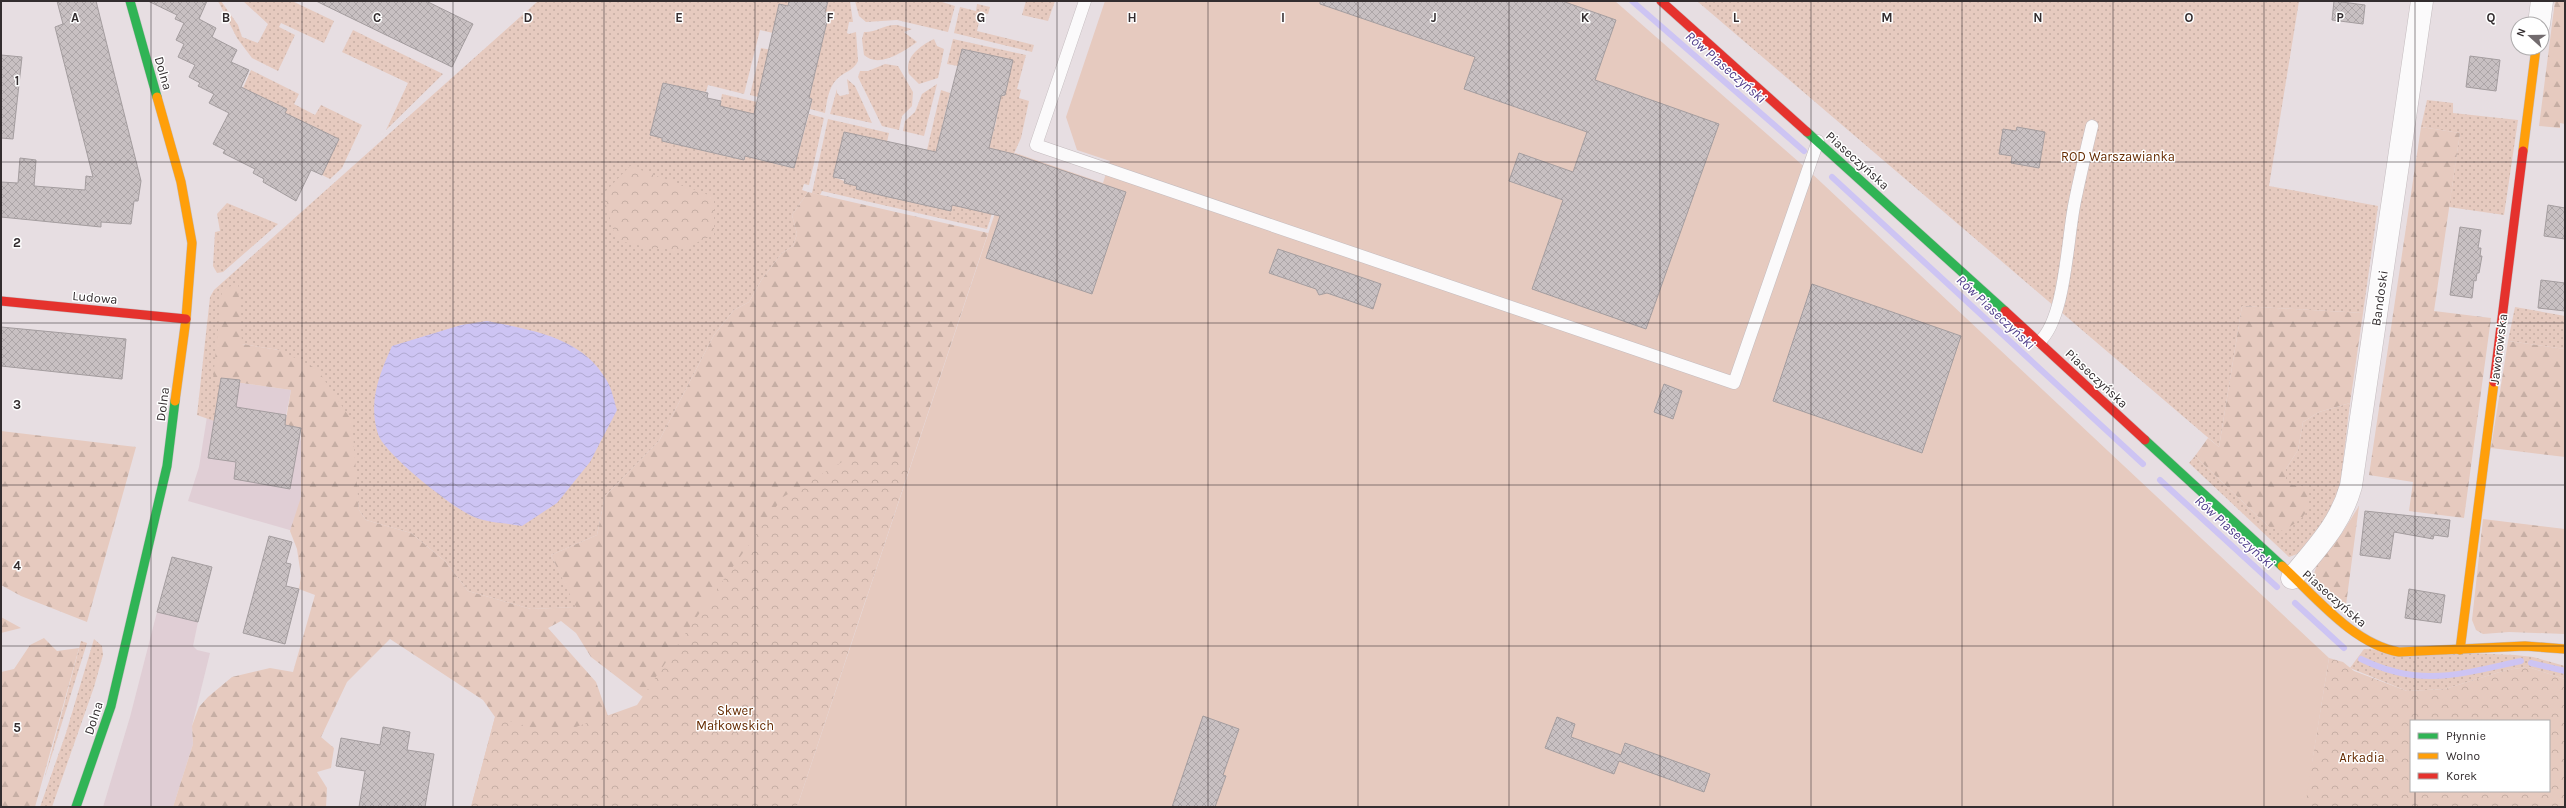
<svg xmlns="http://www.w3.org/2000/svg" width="2566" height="808" viewBox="0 0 2566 808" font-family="Karla,sans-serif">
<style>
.built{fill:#e0ced5}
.grass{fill:url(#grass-dots)}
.forest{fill:url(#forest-firs)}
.park{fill:url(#park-crowns);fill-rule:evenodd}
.pitch{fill:#e6cabf}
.water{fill:url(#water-waves)}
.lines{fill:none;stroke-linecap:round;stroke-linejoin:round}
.stream{stroke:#cdc4f3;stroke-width:6}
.building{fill:url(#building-cross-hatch);stroke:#a49d9f}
.lane-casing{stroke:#c4bcbf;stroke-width:13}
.street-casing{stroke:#c4bcbf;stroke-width:23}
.fast-casing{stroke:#c4bcbf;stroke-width:10}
.slow-casing{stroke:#c4bcbf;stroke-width:10}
.jam-casing{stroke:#c4bcbf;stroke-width:10}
.lane{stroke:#fbfafb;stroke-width:12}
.street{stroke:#fbfafb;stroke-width:22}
.fast{stroke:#30b455;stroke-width:9}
.slow{stroke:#ff9f0a;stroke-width:9}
.jam{stroke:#e5322d;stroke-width:9}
.grid{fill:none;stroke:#332d2f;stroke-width:1;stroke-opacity:0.55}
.labels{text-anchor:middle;stroke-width:3;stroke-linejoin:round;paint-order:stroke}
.street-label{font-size:13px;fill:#332d2f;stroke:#fff}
.park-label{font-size:13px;fill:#652b00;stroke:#fff}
.water-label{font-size:14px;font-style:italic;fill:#52408c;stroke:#fff}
.grid-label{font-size:13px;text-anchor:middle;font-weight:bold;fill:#332d2f;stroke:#fff;stroke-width:3;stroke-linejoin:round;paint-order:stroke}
</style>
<defs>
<pattern id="grass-dots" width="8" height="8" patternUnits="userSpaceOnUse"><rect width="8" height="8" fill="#e6cabf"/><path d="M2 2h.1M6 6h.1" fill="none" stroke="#c6aea4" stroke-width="1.8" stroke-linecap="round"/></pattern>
<pattern id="forest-firs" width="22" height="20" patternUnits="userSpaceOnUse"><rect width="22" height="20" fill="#e6cabf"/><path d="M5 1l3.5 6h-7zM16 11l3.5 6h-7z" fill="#c6aea4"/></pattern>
<pattern id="park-crowns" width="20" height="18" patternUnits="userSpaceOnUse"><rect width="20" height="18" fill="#e6cabf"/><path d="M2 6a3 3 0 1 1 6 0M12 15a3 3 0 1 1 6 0" fill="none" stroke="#c6aea4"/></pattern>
<pattern id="water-waves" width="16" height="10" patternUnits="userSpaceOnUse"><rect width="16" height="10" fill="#cdc4f3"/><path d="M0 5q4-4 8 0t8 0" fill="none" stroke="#b0a9d1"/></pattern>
<pattern id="building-cross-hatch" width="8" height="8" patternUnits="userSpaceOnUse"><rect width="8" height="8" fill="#c8c0c2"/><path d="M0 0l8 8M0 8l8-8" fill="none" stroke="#aca5a7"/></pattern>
</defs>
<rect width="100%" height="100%" fill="#e7dee2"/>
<g class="built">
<polygon points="213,379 291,390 286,415 301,428 300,438 328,541 188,501 199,467"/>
<polygon points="157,612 198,622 193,646 197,650 210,653 192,726 193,744 173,807 103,807 130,717"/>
</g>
<g class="grass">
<polygon points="218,1 221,1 238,25 242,37 258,43 268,24 243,1 292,1 334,21 324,43 281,23 279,27 295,35 278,71 252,58 237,38"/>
<polygon points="538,1 789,1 788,6 779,4 773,33 760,30 744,94 708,85 706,92 663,83 652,131 662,138 662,141 744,160 745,156 794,168 809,114 824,118 809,185 804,184 802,190 808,192 792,215 797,234 793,246 782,253 762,279 749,302 734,310 714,335 659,441 605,496 597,535 551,555 577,607 531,609 468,591 446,562 411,533 366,520 359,510 355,475 279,350 242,344 221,378 214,421 197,415 210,297 214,290"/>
<path d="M 826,1 L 850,1 L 853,22 L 849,22 L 847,33 L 849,34 L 856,32 L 858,61 C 854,71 843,72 837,79 C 828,88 827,102 825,113 L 810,109 L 812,99 L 809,98 L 829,13 L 825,12 L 828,2 Z"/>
<polygon points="855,1 939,1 955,6 948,32 897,20 866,22 859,16"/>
<polygon points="1026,1 1055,1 1048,21 1022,15"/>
<polygon points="1697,1 2299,1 2269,186 2378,206 2363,313 2242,306 2219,447"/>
<polygon points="977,4 990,7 988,14 981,13 977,31 1034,45 1032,52 954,33 960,7 976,11"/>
<path d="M 897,25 L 912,29 L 904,32 L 917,42 C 904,51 879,69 864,55 L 862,39 L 864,32 C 875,33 885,24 897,25 Z"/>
<polygon points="353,30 443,74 386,130 408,83 342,52"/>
<path d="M 934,39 L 937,46 L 944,49 L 938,78 L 919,84 L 909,74 C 904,57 920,46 934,39 Z"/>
<path d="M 953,39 L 1026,55 L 1017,89 L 1021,90 L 1019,98 L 1029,101 L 1021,138 L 1012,158 L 1010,158 L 987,229 L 822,191 L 820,195 L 812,193 L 828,119 L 889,133 L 887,142 L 834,177 L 857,186 L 857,189 L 951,211 L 952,205 C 974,172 1001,137 998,95 L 1004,96 L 1010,60 L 963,49 L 958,66 L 947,64 Z"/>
<polygon points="761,48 772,50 767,59 758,97 750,95"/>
<polygon points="885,64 898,66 913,92 912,106 902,116 899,130 882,126 858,77 860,71 868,71"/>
<polygon points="251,70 299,94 294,104 315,115 321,105 362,125 342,168 330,179 322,175 285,113 286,109 243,88"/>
<polygon points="847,79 855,86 872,123 830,114 837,89 837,93 840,96 849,94"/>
<polygon points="937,84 924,136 903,131 905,121 915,112 922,94"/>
<polygon points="941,90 950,93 936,152 927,150"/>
<polygon points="722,94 757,102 753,117 720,106"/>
<polygon points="2427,100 2453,103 2453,113 2518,120 2504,215 2449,207 2460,133 2421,127"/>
<polygon points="227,203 278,224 223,272 217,273 213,266 215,232 220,231 217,214"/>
<polygon points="2515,307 2565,316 2565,349 2508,341"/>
<polygon points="2350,403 2339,495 2329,517 2300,553 2289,557 2189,463 2195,456 2268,526 2286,484 2286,469 2298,450 2303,422 2319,412"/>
<polygon points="94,639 102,646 103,655 94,687 52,807 40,807 66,733"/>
<polygon points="81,641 87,643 44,780"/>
<polygon points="2364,649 2515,655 2533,657 2565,666 2565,679 2528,667 2506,670 2445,689 2407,691 2350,668"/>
</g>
<g class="forest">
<polygon points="2555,1 2565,1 2565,124 2560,123 2560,128 2539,126"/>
<polygon points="2421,127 2460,133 2434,311 2491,318 2464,518 2409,511 2413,482 2369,475"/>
<polygon points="808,192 988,233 867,596 647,700 591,657 576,633 561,621 548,628 596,682 614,733 471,807 495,717 483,700 390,639 347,682 321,737 334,748 331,768 317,772 327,788 326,807 173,807 193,744 192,726 199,707 208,697 232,677 270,668 293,672 315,595 299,589 301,576 297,549 290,531 301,497 301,428 285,425 291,390 213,379 222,291 238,282 242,344 279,350 317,369 352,421 359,510 366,520 411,533 446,562 468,591 531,609 576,607 551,555 597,535 605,496 659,441 714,335 734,310 749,302 762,279 782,253 793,246 797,234 792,215"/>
<path d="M 2242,306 L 2363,313 L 2350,403 L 2319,412 L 2303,422 L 2298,450 L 2286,469 L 2286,484 L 2308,487 C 2312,513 2304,518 2283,531 L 2268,526 L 2195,456 L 2208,438 L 2219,447 Z"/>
<polygon points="2508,341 2565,349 2565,457 2491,448"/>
<polygon points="1,431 136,447 87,622 21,596 1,585"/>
<polygon points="2359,506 2346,605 2316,580 2314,574 2318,561 2342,533"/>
<polygon points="2483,519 2565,529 2565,634 2509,632 2483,634 2476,630 2472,620"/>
<polygon points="1,617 21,628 1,633"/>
<polygon points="44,638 57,651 79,648 35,807 1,807 1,672 14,669 30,645"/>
</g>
<g class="park">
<polygon points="630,166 714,197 714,235 673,253 663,247 654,249 616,240 603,194"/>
<polygon points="847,459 912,460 797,807 471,807 495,717 530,727 562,732 637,705 691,625 783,497"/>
<path d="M 2329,658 L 2343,662 L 2354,671 L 2407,691 L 2445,689 L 2506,670 L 2528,667 L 2565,679 L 2565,807 L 2079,807 L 2312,762 ZM 2411,721 L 2549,721 L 2549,791 L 2411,791 Z"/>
</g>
<polygon class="pitch" points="1105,1 1615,1 1808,170 2329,658 2305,807 797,807 1015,153 1103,183 1110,161 1077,150 1066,117"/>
<path class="water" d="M 487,321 C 532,330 583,337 607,381 C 612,389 614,401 617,410 L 590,462 L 557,503 L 522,526 C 507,523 488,523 474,517 C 454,509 384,454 378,434 C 368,402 379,375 392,346 L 461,325 Z"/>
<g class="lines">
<g class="stream">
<polyline points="1632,1 1804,151"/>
<polyline points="1832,177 2143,464"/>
<polyline points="2160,480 2277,587"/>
<polyline points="2295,603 2344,648"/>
<path d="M 2361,659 C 2420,688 2460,674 2521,661"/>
<polyline points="2531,663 2565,671"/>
</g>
</g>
<g class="building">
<polygon points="57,1 96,1 141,181 138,201 134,201 131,224 101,222 101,227 1,217 1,182 18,183 20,158 36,160 34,186 85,190 86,176 93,177 55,27 63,24"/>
<polygon points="148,1 207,1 199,19 216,28 212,37 237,50 231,62 249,70 241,87 287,109 285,113 339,139 322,175 311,170 296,201 263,182 264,179 253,173 255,169 223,153 225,150 213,144 229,113 209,103 214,94 198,86 200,83 189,77 195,65 178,57 184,44 176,40 184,23 175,19 177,15"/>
<polygon points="316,1 426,1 473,24 452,67"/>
<polygon points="789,1 828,1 825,12 829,13 809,98 812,99 794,168 745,156 744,160 662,141 662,138 650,135 663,83 708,93 707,98 721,101 720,106 754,114 779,4 788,6"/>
<polygon points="1320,1 1562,1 1616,20 1595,80 1719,124 1646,329 1532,289 1563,200 1509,181 1519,153 1573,172 1587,132 1464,89 1475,57 1320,4"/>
<polygon points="2334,1 2365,5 2363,24 2332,20"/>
<polygon points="962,49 1013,60 1005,95 1001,96 989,148 1014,154 1126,192 1092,294 986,258 1000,216 952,205 951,211 884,196 856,189 857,186 844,183 845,179 833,177 844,132 936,152"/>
<polygon points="1,55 22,57 13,139 1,138"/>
<polygon points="2470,56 2500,60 2496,91 2466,87"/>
<polygon points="2017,127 2045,132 2039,168 2011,163 2012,156 1999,154 2003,129 2016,131"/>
<polygon points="2548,205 2565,208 2565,239 2544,236"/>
<polygon points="2460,227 2481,230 2478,248 2481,248 2480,256 2482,256 2479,273 2477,273 2476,281 2474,280 2472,298 2450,295"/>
<polygon points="1278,249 1381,284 1373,309 1327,293 1319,295 1316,289 1269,273"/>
<polygon points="2541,280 2565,283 2565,311 2538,308"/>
<polygon points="1812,284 1961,336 1922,453 1773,401"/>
<polygon points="1,327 126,339 122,379 1,366"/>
<polygon points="221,378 240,380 236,407 286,415 285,425 301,428 290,489 234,479 236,462 208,458"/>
<polygon points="1664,384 1682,391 1673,419 1654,412"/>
<polygon points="2365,511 2450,520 2448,537 2434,535 2433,539 2394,532 2390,559 2360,555"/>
<polygon points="269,536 292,542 286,563 291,564 286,586 299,589 285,644 243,633"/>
<polygon points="172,557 212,567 198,622 157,612"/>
<polygon points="2409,589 2445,595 2441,623 2405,618"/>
<polygon points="1203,716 1239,729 1223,775 1226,776 1215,807 1172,807"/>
<polygon points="1557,717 1575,724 1571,737 1621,755 1625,743 1710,774 1704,792 1619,761 1614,774 1545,748"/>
<polygon points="383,727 410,732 407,750 434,754 425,807 359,807 365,771 336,766 341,738 380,745"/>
</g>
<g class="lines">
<g class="lane-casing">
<g id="lane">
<polyline points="1085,1 1036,145 1734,383 1818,141"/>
<path d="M 2039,342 C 2066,319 2067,237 2075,201 C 2080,176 2086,151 2092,126"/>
</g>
</g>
<g class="street-casing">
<g id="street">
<polyline points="2539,24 2542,1"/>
<path d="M 2292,578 C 2317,547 2340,525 2351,486 L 2422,1"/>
</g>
</g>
<g class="fast-casing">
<g id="fast">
<polyline points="130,1 157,97"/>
<polyline points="1807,132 2005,311"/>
<polyline points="2145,440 2282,566"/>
<polyline points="76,807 111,706 167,466 175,401"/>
</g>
</g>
<g class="slow-casing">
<g id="slow">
<polyline points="157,97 181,182 192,243 186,319 175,401"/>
<polyline points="2523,151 2536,48"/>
<path d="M 2282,566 C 2315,596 2353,644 2399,652 L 2525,646 L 2565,649"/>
<polyline points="2460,650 2494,382"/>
</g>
</g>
<g class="jam-casing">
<g id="jam">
<polyline points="1661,1 1807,132"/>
<polyline points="1,301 186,319"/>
<polyline points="2005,311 2145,440"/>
<polyline points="2494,382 2523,151"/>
</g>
</g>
<use href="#lane" class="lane"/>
<use href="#street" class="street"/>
<use href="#fast" class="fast"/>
<use href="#slow" class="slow"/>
<use href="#jam" class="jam"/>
</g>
<path class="grid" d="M 151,1 L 151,807M 302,1 L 302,807M 453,1 L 453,807M 604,1 L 604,807M 755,1 L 755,807M 906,1 L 906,807M 1057,1 L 1057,807M 1208,1 L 1208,807M 1358,1 L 1358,807M 1509,1 L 1509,807M 1660,1 L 1660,807M 1811,1 L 1811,807M 1962,1 L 1962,807M 2113,1 L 2113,807M 2264,1 L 2264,807M 2415,1 L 2415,721M 1,162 L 2565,162M 1,323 L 2565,323M 1,485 L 2565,485M 1,646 L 2565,646M 2415,791 L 2415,807"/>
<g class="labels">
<g class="street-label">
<text transform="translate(164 73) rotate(74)" y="5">Dolna</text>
<text transform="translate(1858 160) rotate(42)" y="5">Piaseczyńska</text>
<text transform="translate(95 297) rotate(5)" y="5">Ludowa</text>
<text transform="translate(2379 298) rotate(-82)" y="5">Bandoski</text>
<text transform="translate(2498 349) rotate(-83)" y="5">Jaworowska</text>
<text transform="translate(2097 378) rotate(43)" y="5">Piaseczyńska</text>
<text transform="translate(162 404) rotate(-83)" y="5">Dolna</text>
<text transform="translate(2335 598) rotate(41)" y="5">Piaseczyńska</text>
<text transform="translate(93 718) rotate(-72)" y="5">Dolna</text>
</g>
<g class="park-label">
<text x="2118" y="161">ROD Warszawianka</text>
<text x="735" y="715">Skwer<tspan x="735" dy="15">Małkowskich</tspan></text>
<text x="2362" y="762">Arkadia</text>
</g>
<g class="water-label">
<text transform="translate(1726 67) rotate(41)" y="5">Rów Piaseczyński</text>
<text transform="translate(1996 312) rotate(43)" y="5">Rów Piaseczyński</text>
<text transform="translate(2235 532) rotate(42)" y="5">Rów Piaseczyński</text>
</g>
</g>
<g class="grid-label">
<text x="75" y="22">A</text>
<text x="226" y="22">B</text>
<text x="377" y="22">C</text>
<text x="528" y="22">D</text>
<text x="679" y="22">E</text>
<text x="830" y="22">F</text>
<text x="981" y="22">G</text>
<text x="1132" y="22">H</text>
<text x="1283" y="22">I</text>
<text x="1434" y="22">J</text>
<text x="1585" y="22">K</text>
<text x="1736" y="22">L</text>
<text x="1887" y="22">M</text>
<text x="2038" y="22">N</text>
<text x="2189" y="22">O</text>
<text x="2340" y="22">P</text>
<text x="2491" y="22">Q</text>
<text x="17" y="85">1</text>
<text x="17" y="247">2</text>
<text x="17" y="409">3</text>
<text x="17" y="570">4</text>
<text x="17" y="732">5</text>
</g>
<rect width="2566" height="808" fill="none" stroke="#332d2f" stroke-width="4"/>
<rect x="2410" y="720" width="140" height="72" fill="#ffffff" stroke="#adabac"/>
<rect x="2418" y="733" width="20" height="6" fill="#30b455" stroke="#adabac"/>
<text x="2446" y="740" font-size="12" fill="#332d2f">Płynnie</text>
<rect x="2418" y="753" width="20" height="6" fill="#ff9f0a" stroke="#adabac"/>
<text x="2446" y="760" font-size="12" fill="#332d2f">Wolno</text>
<rect x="2418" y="773" width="20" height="6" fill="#e5322d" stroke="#adabac"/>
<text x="2446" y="780" font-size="12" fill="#332d2f">Korek</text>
<g transform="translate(2530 36) rotate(291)"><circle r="19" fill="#ffffff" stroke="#adabac"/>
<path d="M0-3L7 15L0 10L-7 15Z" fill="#726b6e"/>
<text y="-6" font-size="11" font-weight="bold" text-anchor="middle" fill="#332d2f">N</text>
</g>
</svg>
